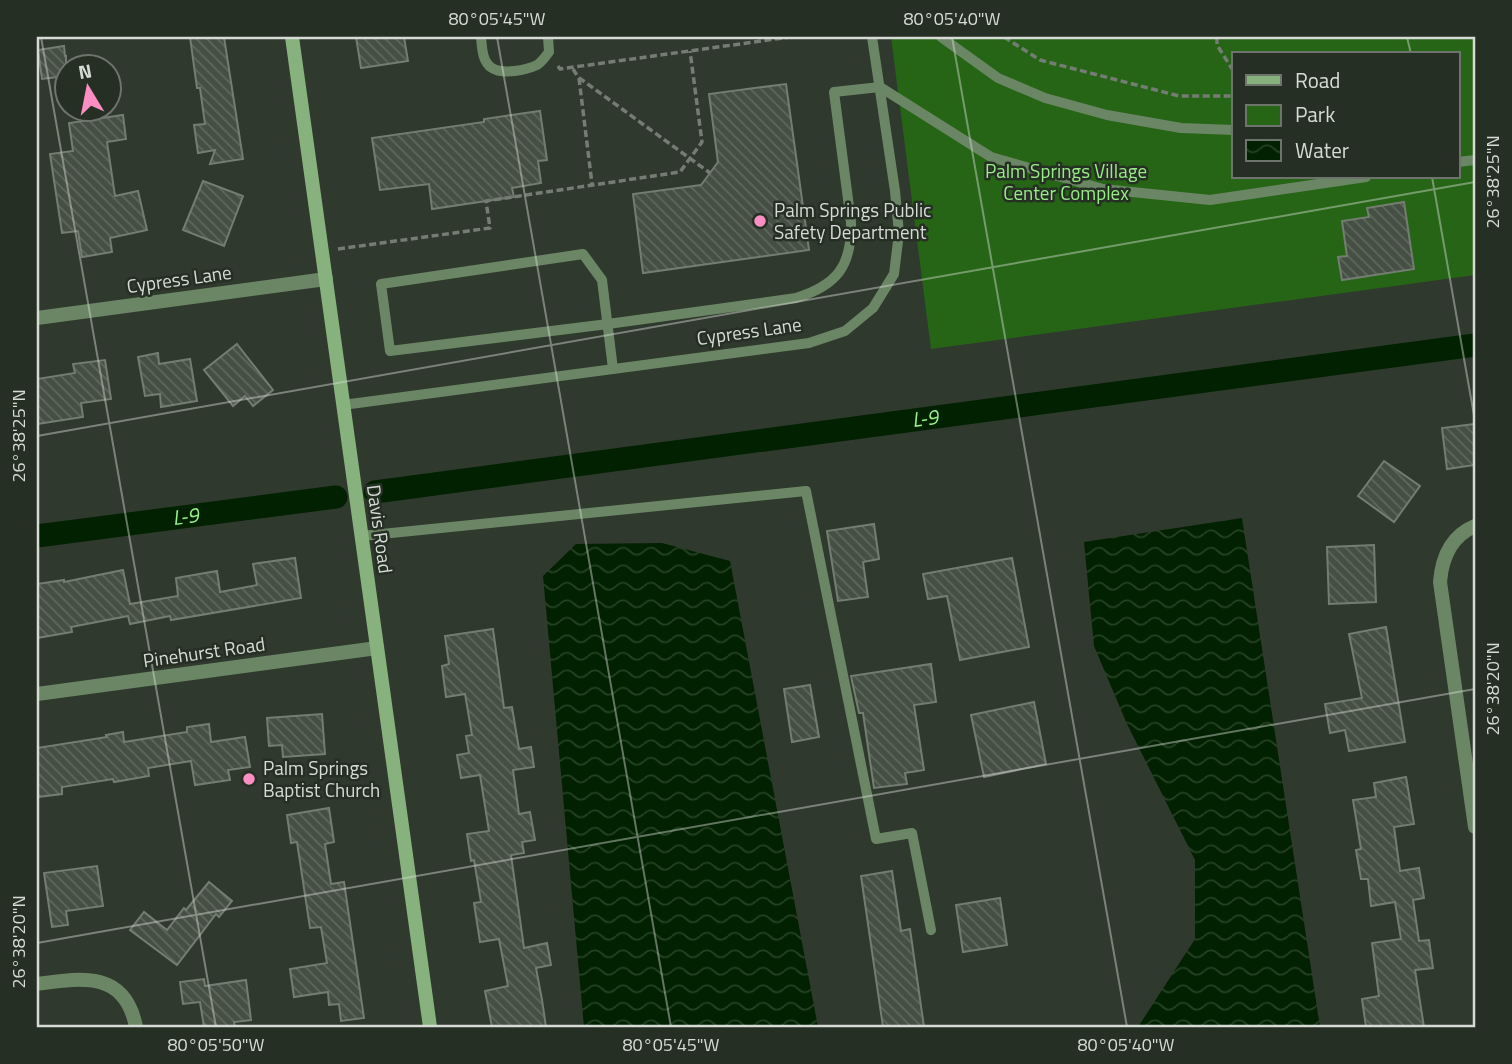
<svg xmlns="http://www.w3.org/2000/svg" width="1512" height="1064" viewBox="0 0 1512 1064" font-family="'Titillium Web',sans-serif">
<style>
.green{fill:#266516;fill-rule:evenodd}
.water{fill:url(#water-waves)}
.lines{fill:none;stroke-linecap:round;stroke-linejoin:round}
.canal{stroke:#012100;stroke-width:23}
.building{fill:url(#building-back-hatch);stroke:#737d71;stroke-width:2}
.path{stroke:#747c73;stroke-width:3.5;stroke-dasharray:7 3.5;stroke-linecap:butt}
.lane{stroke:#6b8665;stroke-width:10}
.street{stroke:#6b8665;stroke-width:14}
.secondary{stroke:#87b27d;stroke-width:14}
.ticks{fill:none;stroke:#d6dcd5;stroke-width:2;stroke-opacity:0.45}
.poi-dot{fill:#fb8fc4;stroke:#262f24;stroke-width:2.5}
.labels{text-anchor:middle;stroke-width:5;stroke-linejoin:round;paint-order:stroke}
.park-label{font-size:19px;fill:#98ed86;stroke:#262f24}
.poi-label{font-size:19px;fill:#d6dcd5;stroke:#262f24;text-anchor:start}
.street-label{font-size:19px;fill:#d6dcd5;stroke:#262f24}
.water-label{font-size:21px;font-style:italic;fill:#9cf18a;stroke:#262f24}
.neatline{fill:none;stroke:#d6dcd5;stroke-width:2.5}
.ticks-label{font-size:18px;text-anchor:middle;fill:#d6dcd5}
</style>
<defs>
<pattern id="water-waves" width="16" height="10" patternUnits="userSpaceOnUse" patternTransform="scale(1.75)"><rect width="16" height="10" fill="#012100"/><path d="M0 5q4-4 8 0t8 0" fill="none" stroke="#254124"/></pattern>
<pattern id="building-back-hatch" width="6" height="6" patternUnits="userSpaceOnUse" patternTransform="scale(1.75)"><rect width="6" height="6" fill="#454f43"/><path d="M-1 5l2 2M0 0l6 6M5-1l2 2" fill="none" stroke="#5f685d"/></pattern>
</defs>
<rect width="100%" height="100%" fill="#30392e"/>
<path class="green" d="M 891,37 L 1475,37 L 1475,275 L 931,349 ZM 1234,54 L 1458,54 L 1458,177 L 1234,177 Z"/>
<g class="water">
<polygon points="1242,518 1320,1027 1138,1027 1195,939 1195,860 1127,724 1094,646 1084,542"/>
<polygon points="662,543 730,561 818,1027 584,1027 543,576 576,544"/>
</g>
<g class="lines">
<g class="canal">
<path id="s1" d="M 375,492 L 1475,345"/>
<path id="s2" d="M 37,536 L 336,497"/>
</g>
</g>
<g class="building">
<polygon points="190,37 224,37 243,159 210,164 215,150 198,153 194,125 205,124 200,88 197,88"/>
<polygon points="356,37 404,37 408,61 361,68"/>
<polygon points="64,46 65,56 66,56 66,76 42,79 38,50"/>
<polygon points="786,84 809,250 643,273 633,194 701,185 710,173 718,162 709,94"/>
<polygon points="540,111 547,160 538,161 541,183 512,188 514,197 432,209 429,184 380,190 372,138 484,122 484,119"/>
<polygon points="123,115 126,139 107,142 115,196 138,191 147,230 110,238 112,252 82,257 78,231 62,233 50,154 73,151 69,123"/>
<polygon points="203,181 243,196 224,246 183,230"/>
<polygon points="1404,202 1414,269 1342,280 1338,257 1347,256 1342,221 1369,217 1367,208"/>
<polygon points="237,344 273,390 253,406 245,396 233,406 204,370"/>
<polygon points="158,353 159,364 190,359 197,401 161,407 160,394 145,396 138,357"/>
<polygon points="105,360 111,399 81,403 83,417 37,424 37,379 75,373 73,364"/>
<polygon points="1475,424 1475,465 1447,469 1442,428"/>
<polygon points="1384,461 1420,486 1394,522 1358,496"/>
<polygon points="874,524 879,559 863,562 868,597 838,601 827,531"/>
<polygon points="1374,545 1376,602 1329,604 1327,547"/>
<polygon points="295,558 301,598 171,620 170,616 130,624 128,616 71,627 72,632 37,638 37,584 64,580 64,582 123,570 130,604 178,596 176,578 217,571 220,592 257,585 253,564"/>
<polygon points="1012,558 1029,647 960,660 947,596 928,599 923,574"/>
<polygon points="1386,627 1405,742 1349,751 1345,730 1330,733 1325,704 1362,698 1349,634"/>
<polygon points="493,629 504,708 512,707 519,749 531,747 534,767 513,770 519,814 530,812 535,840 522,842 524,853 511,855 524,948 547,943 551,965 536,968 542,1000 546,1027 492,1027 485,991 508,986 499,939 480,942 474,903 481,902 474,860 471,861 467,834 489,831 480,775 461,778 457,755 469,753 466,736 472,735 465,694 446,697 442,666 449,664 445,636"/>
<polygon points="931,664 936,702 914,705 924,770 905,773 907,784 874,788 863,713 859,713 851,676"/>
<polygon points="810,685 819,737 792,742 784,689"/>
<polygon points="1034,702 1046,764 984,777 971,715"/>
<polygon points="322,714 325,754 283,757 282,745 269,746 267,718"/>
<polygon points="209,724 211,742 245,737 250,767 228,770 230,780 195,785 191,761 148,768 149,776 114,782 113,779 62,787 62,794 37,797 37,748 107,737 106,735 123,732 124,742 187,732 187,727"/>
<polygon points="1406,777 1414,824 1394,827 1400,871 1419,868 1424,898 1413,900 1419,941 1429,940 1433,968 1415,970 1424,1027 1366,1027 1362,999 1379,996 1372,943 1401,939 1395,902 1371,906 1368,879 1361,879 1356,850 1361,849 1353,800 1376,797 1374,783"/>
<polygon points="329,808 334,842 325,844 331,884 344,882 364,1018 341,1021 339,1004 329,1005 328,992 294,997 290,969 327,963 321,927 310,928 297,842 291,843 287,815"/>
<polygon points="97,866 103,906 66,911 68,925 52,927 44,873"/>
<polygon points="892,871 901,931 910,929 924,1027 883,1027 861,876"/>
<polygon points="209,882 232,901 219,917 216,914 177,965 130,930 144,912 167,930 184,908 186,910"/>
<polygon points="1000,898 1007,945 963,952 956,905"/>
<polygon points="204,979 205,986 246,980 251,1020 234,1022 235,1027 204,1027 200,1002 183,1004 180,982"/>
</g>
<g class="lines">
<g class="path">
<polyline points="1004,37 1040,60 1179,96 1234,96"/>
<polyline points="1217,37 1217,45 1234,72"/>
<polyline points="558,66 560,69 790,37"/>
<polyline points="573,69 578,77 710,173"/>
<polyline points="579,78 592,184"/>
<polyline points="338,249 490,228 486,201 680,172 702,142 690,51"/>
</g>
<g class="lane">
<path d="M 481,37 C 482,47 482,62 492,68 C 503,75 526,70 537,65 C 542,62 545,57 549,52 L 548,37"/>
<polyline points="941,37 998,78 1045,98 1107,115 1181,128 1234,130"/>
<polyline points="1458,162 1475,160"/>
<path d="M 613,369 L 602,280 L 583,254 L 381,284 L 390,351 L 608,324 L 796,298 C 838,285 852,265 851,222 L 834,92 L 880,87 L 991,157 L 1103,189 L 1210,200 L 1366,177"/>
<polyline points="343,405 809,343 845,331 873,308 894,274 899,233 895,191 872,37"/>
<polyline points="362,536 806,491 876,839 912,833 931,930"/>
</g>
<g class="street">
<polyline points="37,318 326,279"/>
<path d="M 1475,526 C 1451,536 1442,557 1440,582 L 1475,827"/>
<polyline points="37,694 377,648"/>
<path d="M 37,984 C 81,978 125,970 136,1027"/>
</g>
<polyline class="secondary" points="292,37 430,1027"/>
</g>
<path class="ticks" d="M 41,37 L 216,1027M 497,37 L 671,1027M 952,37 L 1127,1027M 1407,37 L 1411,54M 1432,177 L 1475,421M 37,436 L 1475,182M 37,943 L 1475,689"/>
<g class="poi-dot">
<circle cx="760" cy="221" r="7"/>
<circle cx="249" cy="779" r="7"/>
</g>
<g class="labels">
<g class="park-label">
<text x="1066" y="178">Palm Springs Village<tspan x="1066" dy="22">Center Complex</tspan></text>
</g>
<g class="poi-label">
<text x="774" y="217">Palm Springs Public<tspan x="774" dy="22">Safety Department</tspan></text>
<text x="263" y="775">Palm Springs<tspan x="263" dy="22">Baptist Church</tspan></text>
</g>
<g class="street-label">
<text transform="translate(179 279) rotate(-8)" y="7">Cypress Lane</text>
<text transform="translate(749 331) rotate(-8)" y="7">Cypress Lane</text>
<text transform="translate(380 529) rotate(82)" y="7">Davis Road</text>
<text transform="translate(204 652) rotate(-8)" y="7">Pinehurst Road</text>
</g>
<g class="water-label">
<text dy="7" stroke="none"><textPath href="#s1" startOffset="555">L-9</textPath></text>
<text dy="7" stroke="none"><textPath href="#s2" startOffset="150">L-9</textPath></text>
</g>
</g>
<rect width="1512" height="1064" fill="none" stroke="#262f24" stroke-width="77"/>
<rect x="1232" y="52" width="228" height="126" fill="#262f24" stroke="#6c746b" stroke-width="2"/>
<rect x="1246" y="75" width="35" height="10" fill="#87b27d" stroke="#6c746b" stroke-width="2"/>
<text x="1295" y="88" font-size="21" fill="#d6dcd5">Road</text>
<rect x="1246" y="105" width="35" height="21" fill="#266516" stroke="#6c746b" stroke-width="2"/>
<text x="1295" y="122" font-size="21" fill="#d6dcd5">Park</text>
<rect x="1246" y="140" width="35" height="21" fill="url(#water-waves)" stroke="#6c746b" stroke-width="2"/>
<text x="1295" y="158" font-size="21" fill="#d6dcd5">Water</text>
<g transform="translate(88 88) rotate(350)"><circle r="33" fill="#262f24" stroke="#6c746b" stroke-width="2"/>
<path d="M0-5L12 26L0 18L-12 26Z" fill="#fb8fc4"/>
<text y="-10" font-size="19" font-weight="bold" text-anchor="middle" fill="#d6dcd5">N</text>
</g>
<rect x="38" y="38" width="1436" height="988" class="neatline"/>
<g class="ticks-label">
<text x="497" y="25">80°05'45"W</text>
<text x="952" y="25">80°05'40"W</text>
<text transform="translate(1493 182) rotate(-90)" y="6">26°38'25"N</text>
<text transform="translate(19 436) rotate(-90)" y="6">26°38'25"N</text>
<text transform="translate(1493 689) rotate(-90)" y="6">26°38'20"N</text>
<text transform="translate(19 942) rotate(-90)" y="6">26°38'20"N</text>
<text x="216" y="1051">80°05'50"W</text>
<text x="671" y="1051">80°05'45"W</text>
<text x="1126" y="1051">80°05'40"W</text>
</g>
</svg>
